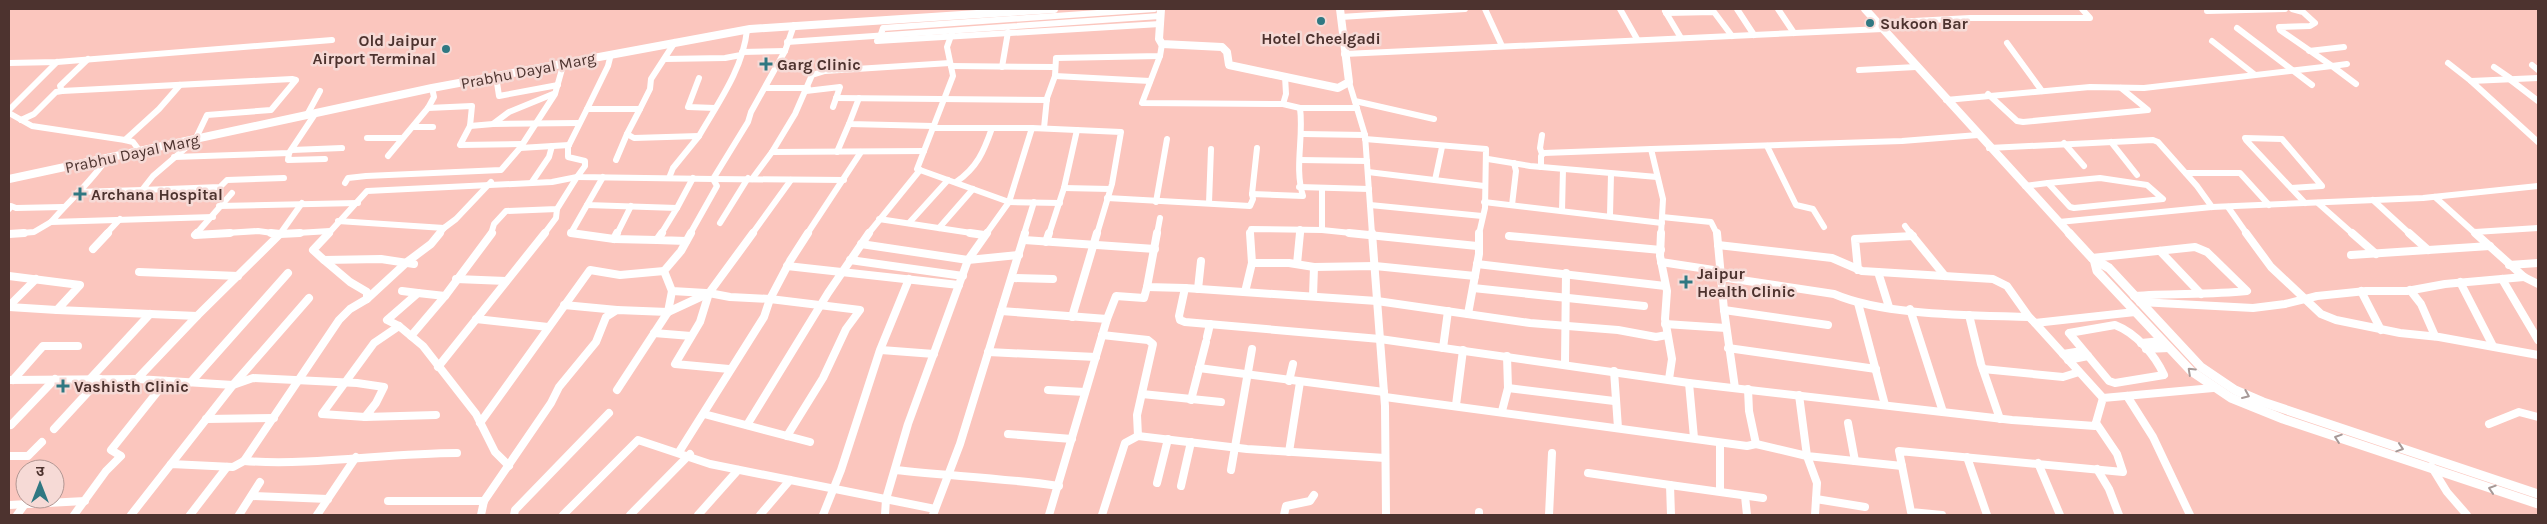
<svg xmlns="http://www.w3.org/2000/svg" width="2547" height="524" viewBox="0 0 2547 524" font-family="Karla,'Noto Sans Devanagari',sans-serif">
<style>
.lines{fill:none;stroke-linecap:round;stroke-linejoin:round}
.minor-far1{stroke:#fff;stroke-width:6}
.minor{stroke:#fff;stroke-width:8}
.tertiary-far1{stroke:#fff;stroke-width:8}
.tertiary{stroke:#fff;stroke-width:9}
.oneway{stroke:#a69997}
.poi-dot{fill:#307882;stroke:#f6dad6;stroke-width:2}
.labels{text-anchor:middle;stroke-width:5;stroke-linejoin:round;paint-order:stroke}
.poi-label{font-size:16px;font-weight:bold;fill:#4d332f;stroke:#f6dad6;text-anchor:start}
.street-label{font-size:16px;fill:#4d332f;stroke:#f6dad6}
</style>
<rect width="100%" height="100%" fill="#fbc6be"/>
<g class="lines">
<g class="minor-far1">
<polyline points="1485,9 1502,46"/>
<polyline points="1620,9 1637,39"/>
<polyline points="1737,9 1754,35"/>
<polyline points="1778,9 1794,33"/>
<polyline points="2292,9 2303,12 2315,23 2310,26 2279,27 2280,30 2332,66 2347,64"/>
<polyline points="1665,11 1681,38"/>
<polyline points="2207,11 2285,9"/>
<polyline points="1666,13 1714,12 1732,36"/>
<polyline points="1341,17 1465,9"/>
<polyline points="1877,23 1970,18 2090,18 2082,9"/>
<polyline points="2237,28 2312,85"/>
<polyline points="881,34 883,28 1154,9"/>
<polyline points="877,41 1160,24"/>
<polyline points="2212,41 2254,74"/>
<polyline points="675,42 651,79 650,89 640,109 587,109 568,147 568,157 585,161 585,166 577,177 713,179 748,122 751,112 785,51 794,25"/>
<polyline points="787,42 1160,16"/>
<polyline points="2007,43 2042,91"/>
<polyline points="2309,51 2344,47"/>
<polyline points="742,52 785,51"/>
<polyline points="1344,54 1883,29"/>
<polyline points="1160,56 1142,103 1283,104"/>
<polyline points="665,59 725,58 741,55"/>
<polyline points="9,63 57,62 332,40"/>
<polyline points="2448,63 2471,81"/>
<polyline points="2532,65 2538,70"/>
<polyline points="951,66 1054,67"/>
<polyline points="1002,67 1008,32"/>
<polyline points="2494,67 2510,78"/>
<polyline points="1859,70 1916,67"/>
<polyline points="496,76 499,96 558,85"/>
<polyline points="1055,76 1150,81"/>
<polyline points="1285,76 1286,94 1283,104 1300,108 1357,108"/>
<polyline points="699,78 688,107 715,108"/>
<polyline points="2508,78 2538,101"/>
<polyline points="2538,78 2471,81 2538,142"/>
<polyline points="1349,82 1365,135 1372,234"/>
<polyline points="765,88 808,88"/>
<polyline points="62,91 60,86 88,59"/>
<polyline points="806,91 840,87 833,107"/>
<polyline points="1988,94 2017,121 2023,122 2148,110 2121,88"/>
<polyline points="836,98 1047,100"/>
<polyline points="859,98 849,124 933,126"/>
<polyline points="1946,100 2090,87 2144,88 2332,66 2356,84"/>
<polyline points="1355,101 1434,119"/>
<polyline points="428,108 472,106 470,126 460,145 522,144"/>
<polyline points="587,109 608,66 611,54"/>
<polyline points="640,109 627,134 634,138 699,136 673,168 669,178"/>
<polyline points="9,110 57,62"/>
<polyline points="9,113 32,126 125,140 133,142 139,150"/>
<polyline points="307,115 320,91"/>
<polyline points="21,120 34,114 56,92 62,91 292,79 296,80 271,110 207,115 195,140 153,176 142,190 220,187 227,180 284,178"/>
<polyline points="493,124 579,123"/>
<polyline points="470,126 493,124 509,112 553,94"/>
<polyline points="414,127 433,127"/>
<polyline points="933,128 1032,128"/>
<polyline points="1044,128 1047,98 1055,76 1056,58 1160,56 1162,44"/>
<polyline points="1303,134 1365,135"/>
<polyline points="1542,135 1540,148 1542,154"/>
<path d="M 699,136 C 718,103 743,69 747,30"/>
<polyline points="367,138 401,138"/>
<polyline points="1365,139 1486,149 1485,208 1479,234"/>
<polyline points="125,140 159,109 180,85"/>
<polyline points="2111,142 2137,175"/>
<polyline points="2064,143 2084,166"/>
<polyline points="1767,146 1796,205 1813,209 1824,227"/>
<polyline points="520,148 569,145"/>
<polyline points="1989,148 2153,140 2158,142 2197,186 2212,207"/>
<polyline points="292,150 342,148"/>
<polyline points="772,152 795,114 812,75 825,71 950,63"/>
<polyline points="837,152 849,124"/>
<polyline points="289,153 288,160 325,159"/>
<polyline points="388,156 428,108 434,97 432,88"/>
<path d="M 108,157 C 92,181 70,200 51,222 L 213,217"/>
<polyline points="174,157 289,153 315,114"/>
<polyline points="1488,159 1530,166 1657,177"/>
<polyline points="616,160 627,134"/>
<polyline points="1300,160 1367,161"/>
<polyline points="1541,167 1541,156 1544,153 1651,149"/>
<polyline points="920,170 917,169 953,76 947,47 952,33"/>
<polyline points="920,170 1009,202 1060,203"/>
<polyline points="1368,172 1484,186"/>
<polyline points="2186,173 2240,173 2269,205"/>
<polyline points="603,177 587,205 677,208 661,234"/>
<polygon points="2100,178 2147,185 2163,199 2074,208 2070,207 2048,183"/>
<polyline points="713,179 844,180"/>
<polyline points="752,179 772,152 924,151"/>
<polyline points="1435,180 1442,147"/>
<polyline points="532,182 549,157 552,146"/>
<path d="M 956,182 C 977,168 984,151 992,128"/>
<polyline points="345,183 348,178 366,176 501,170 520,148 555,94 564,62"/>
<polyline points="2025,186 2048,183"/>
<polyline points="1299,187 1369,189"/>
<polyline points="1064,188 1110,189"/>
<polyline points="2291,188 2322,186 2282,139 2245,138 2246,140 2305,203"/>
<polyline points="1322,189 1322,230"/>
<polyline points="78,192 142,190"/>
<polyline points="1252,194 1257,148"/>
<polyline points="2435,197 2476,234"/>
<path d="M 1107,198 L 1250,206 L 1253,199 L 1252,194 L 1303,196 C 1294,167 1304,138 1300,108"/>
<polyline points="2373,200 2410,234"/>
<polyline points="1156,202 1167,139"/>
<polyline points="1484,202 1662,223"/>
<polyline points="1209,203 1211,149"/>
<polyline points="2318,203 2353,234"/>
<polyline points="1370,205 1482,216"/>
<polyline points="1512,205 1516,171 1514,163"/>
<polyline points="219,206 358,203"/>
<polyline points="2228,207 2247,234"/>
<polyline points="677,208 693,178"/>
<polyline points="9,209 11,206 16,208 63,207"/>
<polyline points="1562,211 1563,169"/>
<polyline points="1610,215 1611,174"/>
<polyline points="1662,217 1711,222 1717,234"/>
<polyline points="879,219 978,234"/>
<polyline points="338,221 444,228 456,219 491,182"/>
<polyline points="2059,222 2212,207 2423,198 2538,186"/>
<polyline points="720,223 748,178"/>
<polyline points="909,223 948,180"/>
<polyline points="1905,226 1911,234"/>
<polyline points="939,228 973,189"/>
<polyline points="2475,232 2538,228"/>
<polyline points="9,234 34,232 51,222"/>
<polyline points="106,234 120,219"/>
<polyline points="196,234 232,193"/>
<polyline points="210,234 258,231 280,234"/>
<polyline points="280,234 330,231"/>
<polyline points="280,234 302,203"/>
<polyline points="328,234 367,191 552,182 577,177"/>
<polyline points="439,234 444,228"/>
<polyline points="491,234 494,224 506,211 557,209 577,177"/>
<polyline points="544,234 556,218 557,209"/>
<polyline points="578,234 571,233 587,205"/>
<polyline points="617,234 631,206"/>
<polyline points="690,234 717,186 713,179"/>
<polyline points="752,234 791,180"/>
<polyline points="807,234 861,152"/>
<polyline points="868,234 920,170"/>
<polyline points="986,234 1009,202 1032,128 1121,132 1112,184 1097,234"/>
<polyline points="1024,234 1034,202"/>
<polyline points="1049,234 1064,188 1077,130"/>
<polyline points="1157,234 1160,218"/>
<polyline points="1250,234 1251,229 1322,230 1361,234"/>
<polyline points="1300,234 1300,229"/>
<polyline points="1661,234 1663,199 1651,149 1902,141 1978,135"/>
</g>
<g class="minor">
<polyline points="197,233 195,235 230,233"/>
<polyline points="329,233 313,250 324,260 381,259 414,264"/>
<polyline points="492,233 445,296 418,293 387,320 399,326 423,346 476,414 495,452 509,466"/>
<polyline points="571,233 614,239 657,240"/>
<polyline points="662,233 657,240 686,241"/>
<polyline points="691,233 681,251 664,271 672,291 706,293"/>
<polyline points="753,233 709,293 730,297 770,299 790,261 808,233"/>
<polyline points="970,233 984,235"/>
<polyline points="1157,233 1147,287 1185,288"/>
<polyline points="1349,233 1477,246"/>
<polyline points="1372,233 1385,406 1386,515"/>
<polyline points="1661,233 1660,256 1667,291 1665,319 1672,359 1669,379"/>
<polyline points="1717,233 1724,310 1735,388"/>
<polyline points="1910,233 1945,276"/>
<polyline points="2246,233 2271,267 2321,314 2336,320 2400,333 2439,337 2538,355"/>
<polyline points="2352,233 2376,254"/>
<polyline points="2409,233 2428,250"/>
<polyline points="2475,233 2524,277 2538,284"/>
<polyline points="9,234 24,233"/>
<polyline points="280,234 300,233"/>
<polyline points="1509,236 1661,250"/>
<polyline points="614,239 617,233"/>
<polyline points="1024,240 1155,249"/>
<polyline points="1046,242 1049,233"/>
<polyline points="861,244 968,260 1019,255"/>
<polyline points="1718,245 1832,258 1862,271 1993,279 2007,286 2029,317"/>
<polyline points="93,249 108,233"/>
<polyline points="2160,251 2201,294"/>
<polyline points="2351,255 2490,246"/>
<path d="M 2092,258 L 2195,247 L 2207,252 L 2247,291 C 2209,295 2172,293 2134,296"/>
<polyline points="850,260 963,276"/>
<polyline points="1661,262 1720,271"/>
<polyline points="1252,263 1289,263 1314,267 1375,266 1475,276"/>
<polyline points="1297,264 1300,233"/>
<polyline points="1477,264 1665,286"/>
<polyline points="2509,265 2538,263"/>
<polyline points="787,266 959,285"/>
<polyline points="1858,270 1855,239 1913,236"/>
<polyline points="139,272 238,276"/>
<polyline points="1878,272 1889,307"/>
<polyline points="9,276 80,285 57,310 197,316 137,379 233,385 309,298"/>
<path d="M 1721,277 L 1834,294 C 1885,316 1972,315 2029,317 L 2035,323 L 2135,312"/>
<polyline points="1012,278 1053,279"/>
<polyline points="456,279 506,281"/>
<polyline points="2502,279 2538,340"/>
<polyline points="2460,282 2493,346"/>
<polyline points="1473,288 1644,306"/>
<polyline points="1198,289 1201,261"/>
<polyline points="2410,290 2421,304 2435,336"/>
<polyline points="402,291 418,293"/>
<polyline points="2361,291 2381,330"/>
<polyline points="1245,292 1252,263 1250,233"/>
<polyline points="709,293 700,322 675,364 729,369"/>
<polyline points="1313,296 1314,267"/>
<polyline points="367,299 407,262 431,244 440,233"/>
<polyline points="2140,302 2253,308 2285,304 2317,296 2366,291 2407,291 2445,284 2524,277"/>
<polyline points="1858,303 1885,405"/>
<polyline points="564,305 617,310"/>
<polyline points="9,306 36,279"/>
<polyline points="9,307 57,310"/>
<polyline points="1910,309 1943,412"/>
<polyline points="1724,310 1828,325"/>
<polyline points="1001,311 1107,319 1049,515"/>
<polyline points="1468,314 1479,254 1479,233"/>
<polyline points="1969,315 1981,364 2000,419"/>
<polyline points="197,316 280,234 271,233"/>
<polyline points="1072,317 1097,233"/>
<polyline points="476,319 548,327"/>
<polyline points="1107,319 1116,296 1144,298 1147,287"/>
<polyline points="2035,323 2103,398"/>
<polyline points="1665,324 1726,328"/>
<path d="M 2115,325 C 2136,333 2155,355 2164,375 L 2115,383 L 2109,381 L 2069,333 Z"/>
<polyline points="654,333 691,336"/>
<polyline points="1102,335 1148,340 1153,344 1137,415 1138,436"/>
<polyline points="1667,335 1656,337 1618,330 1530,323 1377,301 1185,288 1179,316 1180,320 1185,322 1380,339 1689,383 2012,420 2095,426 2103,398 2213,388"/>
<polyline points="411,336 445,296"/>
<polyline points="1207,337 1210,324"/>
<polyline points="2141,343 2162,341"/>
<polyline points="1443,348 1448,311"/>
<polyline points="1728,348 1876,369"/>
<polyline points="2146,349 2169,348"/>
<polyline points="881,350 934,354"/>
<polyline points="988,352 1096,357"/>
<polyline points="2063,354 2082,351"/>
<polyline points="2068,360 2088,356"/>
<polyline points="1565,364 1566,273"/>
<polyline points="438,367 545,233"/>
<polyline points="1199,368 1384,392"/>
<polyline points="1983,369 2063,377 2079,372"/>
<polyline points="1614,371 1618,428"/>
<polyline points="90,379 150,314"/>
<polyline points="9,380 137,379"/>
<polyline points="13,380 43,346 78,346"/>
<polyline points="1289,381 1293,364"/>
<polyline points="191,382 288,273"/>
<polyline points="1689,383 1694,438"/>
<polyline points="1508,388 1614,401"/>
<polyline points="617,390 668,312 672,291"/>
<polyline points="1048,390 1085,392"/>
<polyline points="1142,394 1221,402"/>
<polyline points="1799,395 1807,456 1902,466 1899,451 2123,472 2117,454 2096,423"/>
<polyline points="2127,396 2153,437 2190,515"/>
<polyline points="1385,397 1747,446 1756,444 1749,411 1748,389"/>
<polyline points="1191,400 1206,342"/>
<polyline points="1456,405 1463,350"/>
<polyline points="1502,411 1508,388 1507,356"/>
<polyline points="704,414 810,442"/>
<polyline points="365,417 322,414 374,343 399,326"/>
<polyline points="206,419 274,418"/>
<polyline points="480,423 590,270 620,275 664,271"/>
<polyline points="1848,423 1855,461"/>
<polyline points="2489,424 2519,412 2538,417"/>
<polyline points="11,425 55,379"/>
<polyline points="747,425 828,293 869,233"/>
<polyline points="54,429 100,379"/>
<polyline points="1008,434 1072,439"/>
<polyline points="1720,443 1720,491"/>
<polyline points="1756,444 1807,456 1817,483 1815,515"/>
<polyline points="679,452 764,317 770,299 860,310 846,329 823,378 787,436"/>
<polyline points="1289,452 1300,382"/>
<polyline points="9,456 28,456 42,442"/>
<polyline points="1967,457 1987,515"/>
<path d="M 244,461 C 315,466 386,453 457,453"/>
<polyline points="2038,463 2060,515"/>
<polyline points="171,464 233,385 253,378 357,383 384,387 376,403 365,417 436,415"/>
<polyline points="1902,466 1911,512 1942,515"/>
<polyline points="2431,466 2447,492 2467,515"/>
<polyline points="2097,469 2109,489 2119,515"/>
<path d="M 895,470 C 950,476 1004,478 1059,486"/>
<polyline points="1231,470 1252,349"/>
<polyline points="1588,473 1670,485"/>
<polyline points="1157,483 1168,439"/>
<polyline points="1181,486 1191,442"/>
<polyline points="252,496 328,499"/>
<polyline points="1745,496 1747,515"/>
<polyline points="1816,499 1865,507"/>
<polyline points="388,501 484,501"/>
<polyline points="9,505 85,501"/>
<polyline points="1479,512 1479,515"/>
<polyline points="17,515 25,504"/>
<polyline points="74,515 106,471 121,456 111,450 166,381"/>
<polyline points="131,515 171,464 233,467 244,461 339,320 350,309 367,299 367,292 350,282 324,260"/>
<polyline points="190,515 227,467"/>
<polyline points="239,515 260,482"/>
<polyline points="317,515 356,457"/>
<polyline points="481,515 484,501 551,403 559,387 596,342 606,317 617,310 668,312 709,293"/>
<polyline points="514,515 515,510 609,413"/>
<polyline points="563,515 638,440 710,464 935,509"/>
<polyline points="630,515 690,454"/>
<polyline points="698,515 738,470"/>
<polyline points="760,515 790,480"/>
<polyline points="823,515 841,470 880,350 909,279"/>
<polyline points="885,515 886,499 908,424 968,260 987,233"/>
<polyline points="933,515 960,444 1025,233"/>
<polyline points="1102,515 1125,443 1138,436 1247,449 1385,458"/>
<polyline points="1284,515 1286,506 1310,501 1314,495"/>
<polyline points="1549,515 1552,453"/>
<polyline points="1671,515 1670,485 1763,498"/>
</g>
<g class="tertiary-far1">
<polyline points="1161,9 1159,39 1162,44 1222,47 1227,52 1229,65 1338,88 1349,82 1340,9"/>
<polyline points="1865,9 2070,234"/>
<polyline points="9,179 432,88 750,29 1054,9"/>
</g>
<g class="tertiary">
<polyline points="2069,233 2092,258 2109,268 2201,367 2235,390 2263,402 2538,494"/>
<polyline points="2094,259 2097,271 2191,371 2231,398 2283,419 2538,504"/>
</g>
</g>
<defs><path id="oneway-chevron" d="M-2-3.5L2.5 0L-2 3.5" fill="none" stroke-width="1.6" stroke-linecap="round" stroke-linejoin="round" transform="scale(1.25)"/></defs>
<g class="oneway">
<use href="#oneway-chevron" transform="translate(2191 371) rotate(-137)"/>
<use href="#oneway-chevron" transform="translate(2246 395) rotate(23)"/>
<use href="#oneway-chevron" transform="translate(2338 438) rotate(-161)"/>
<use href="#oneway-chevron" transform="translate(2400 448) rotate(18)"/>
<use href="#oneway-chevron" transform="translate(2492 489) rotate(-162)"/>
</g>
<g class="poi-dot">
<circle cx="1321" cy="21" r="5"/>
<circle cx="1870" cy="23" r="5"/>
<circle cx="446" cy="49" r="5"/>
<path d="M763.5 56.5h5v5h5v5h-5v5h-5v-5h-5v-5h5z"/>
<path d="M77.5 186.5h5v5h5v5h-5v5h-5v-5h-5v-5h5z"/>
<path d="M1683.5 274.5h5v5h5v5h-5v5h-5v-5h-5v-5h5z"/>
<path d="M60.5 378.5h5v5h5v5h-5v5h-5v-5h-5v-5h5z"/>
</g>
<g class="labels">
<g class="poi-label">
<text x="1880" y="29">Sukoon Bar</text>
<text x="1321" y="44" text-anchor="middle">Hotel Cheelgadi</text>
<text x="436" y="46" text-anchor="end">Old Jaipur<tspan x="436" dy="18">Airport Terminal</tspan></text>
<text x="777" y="70">Garg Clinic</text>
<text x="91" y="200">Archana Hospital</text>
<text x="1697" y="279">Jaipur<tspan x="1697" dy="18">Health Clinic</tspan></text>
<text x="74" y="392">Vashisth Clinic</text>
</g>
<g class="street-label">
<text transform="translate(528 70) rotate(-11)" y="6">Prabhu Dayal Marg</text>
<text transform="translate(132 153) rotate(-12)" y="6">Prabhu Dayal Marg</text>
</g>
</g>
<rect width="2547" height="524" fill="none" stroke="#4d332f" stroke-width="20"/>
<g transform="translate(40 484)"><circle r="24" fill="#f6dad6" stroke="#b29793"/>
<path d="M0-4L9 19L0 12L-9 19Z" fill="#307882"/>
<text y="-8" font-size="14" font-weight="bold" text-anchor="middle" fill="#4d332f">उ</text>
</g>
</svg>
